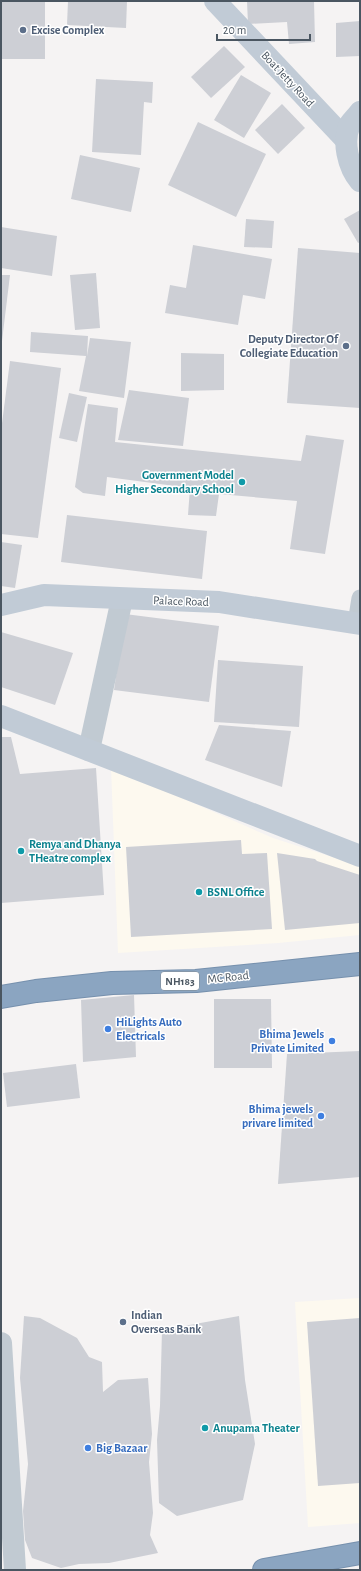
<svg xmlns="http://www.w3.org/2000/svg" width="361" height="1571" viewBox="0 0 361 1571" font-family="'Alegreya Sans',sans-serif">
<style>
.commercial{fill:#fdf9ef}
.building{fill:#cdcfd5}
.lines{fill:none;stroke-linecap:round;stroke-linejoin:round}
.highway-casing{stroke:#7690ad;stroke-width:24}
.lane{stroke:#c1cad2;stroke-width:17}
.street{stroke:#c1cad2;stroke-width:22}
.secondary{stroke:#c1cbd6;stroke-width:22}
.highway{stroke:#8ba5c1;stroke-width:22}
.service-dot{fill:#5c6f8a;stroke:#fff;stroke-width:1.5}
.culture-dot{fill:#0f9aa8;stroke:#fff;stroke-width:1.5}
.shop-dot{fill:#3f7fe0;stroke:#fff;stroke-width:1.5}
.labels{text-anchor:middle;stroke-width:3;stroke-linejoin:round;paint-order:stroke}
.shield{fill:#fff;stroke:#808990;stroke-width:1}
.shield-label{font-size:11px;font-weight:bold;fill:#4a5661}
.service-label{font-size:12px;font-weight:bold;fill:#4e5e75;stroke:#fff;text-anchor:start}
.street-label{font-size:12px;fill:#4a5661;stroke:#fff}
.culture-label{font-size:12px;font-weight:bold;fill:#0d838f;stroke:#fff;text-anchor:start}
.shop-label{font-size:12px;font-weight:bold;fill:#366cbe;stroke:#fff;text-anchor:start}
</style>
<rect width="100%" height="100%" fill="#f5f3f3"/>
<g class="commercial">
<polygon points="111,767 273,838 360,866 360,935 278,943 118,953"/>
<polygon points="360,1298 360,1523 308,1527 295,1302"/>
</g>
<g class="building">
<rect x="1" y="1" width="44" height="58"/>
<polygon points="68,1 127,1 126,28 67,25"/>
<polygon points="247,1 314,1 315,42 289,44 287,22 248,24"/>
<polygon points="360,21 360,56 336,57 336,23"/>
<polygon points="224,46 245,67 211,98 191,77"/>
<polygon points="241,75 271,93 244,138 214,120"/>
<polygon points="96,79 153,82 152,103 144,102 141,155 92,152"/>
<polygon points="282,104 305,128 278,154 255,130"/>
<polygon points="198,122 266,154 236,217 168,185"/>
<polygon points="80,155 140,168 131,212 71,199"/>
<polygon points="360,210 360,242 358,243 344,219"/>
<polygon points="246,219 274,221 272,248 244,247"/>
<polygon points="1,227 57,236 52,276 1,268"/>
<polygon points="193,245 272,259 265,299 243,295 238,325 165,313 170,285 186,288"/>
<polygon points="298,248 360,253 360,408 287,403"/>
<polygon points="96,273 100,328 75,330 70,275"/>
<polygon points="1,275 10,275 2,341 1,341"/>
<polygon points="31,332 88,336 87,356 90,338 131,342 124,398 79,391 86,356 30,352"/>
<polygon points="181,353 224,354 224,390 181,391"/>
<polygon points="10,361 61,368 38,538 1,534 1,431"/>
<polygon points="129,390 189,398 183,446 118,440"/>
<polygon points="69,393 87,397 77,442 59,438"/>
<polygon points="88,404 118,408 115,442 301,461 306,435 344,440 325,554 290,549 297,501 219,494 216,516 188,515 190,488 107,477 105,496 83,493 75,487"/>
<polygon points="67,515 207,531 202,579 61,562"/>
<polygon points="1,542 22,545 15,588 1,586"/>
<polygon points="125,614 219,626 209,702 114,690"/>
<polygon points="1,632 73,653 55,705 1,687"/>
<polygon points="218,660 303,666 299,727 214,722"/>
<polygon points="219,725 291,731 282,787 205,760"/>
<polygon points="1,737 11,737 20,774 96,768 104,895 1,903"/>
<polygon points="241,840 242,854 267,853 272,929 131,937 126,847"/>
<polygon points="277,853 315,859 317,861 360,875 360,923 285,930"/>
<polygon points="134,995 136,1057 83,1062 81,1000"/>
<polygon points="214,999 271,999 272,1068 214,1068"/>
<polygon points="360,1051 360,1177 278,1184 287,1054"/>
<polygon points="76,1064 80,1098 7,1107 3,1073"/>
<polygon points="24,1316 40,1318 77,1338 89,1357 102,1362 103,1392 118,1380 148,1378 152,1434 149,1462 153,1513 150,1535 158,1553 109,1563 79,1564 61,1568 32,1558 25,1540 23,1511 28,1464 20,1378"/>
<polygon points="239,1316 245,1380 255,1444 243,1500 177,1516 159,1503 157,1440 160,1406 162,1330"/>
<polygon points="360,1318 360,1483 318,1486 307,1322"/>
</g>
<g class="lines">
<g class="highway-casing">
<g id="highway">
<polyline points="1,997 36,991 112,983 196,981 360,964"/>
<polyline points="264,1570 360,1553"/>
</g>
</g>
<polyline class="lane" points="356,623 360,598"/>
<g class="street">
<polyline points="89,750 122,599"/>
<polyline points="1,1343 15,1570"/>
</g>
<g class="secondary">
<polyline points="215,1 346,140"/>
<path d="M 360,112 C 357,116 353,120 350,124 C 342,141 348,167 360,181"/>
<polyline points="1,605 44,595 219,602 360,624"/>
<polyline points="1,716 360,856"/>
</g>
<use href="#highway" class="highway"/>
</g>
<g class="service-dot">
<circle cx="23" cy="30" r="4"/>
<circle cx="346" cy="346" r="4"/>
<circle cx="123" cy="1322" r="4"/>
</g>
<g class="culture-dot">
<circle cx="242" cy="482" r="4"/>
<circle cx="21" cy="851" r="4"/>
<circle cx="199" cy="892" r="4"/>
<circle cx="205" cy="1428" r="4"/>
</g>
<g class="shop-dot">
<circle cx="108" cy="1029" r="4"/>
<circle cx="332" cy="1041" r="4"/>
<circle cx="321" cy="1116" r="4"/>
<circle cx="88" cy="1448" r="4"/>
</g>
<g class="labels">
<rect class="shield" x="161" y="972" width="38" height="18" rx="3"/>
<g class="shield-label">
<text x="180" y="985">NH183</text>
</g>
<g class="service-label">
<text x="31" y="34">Excise Complex</text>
<text x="338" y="343" text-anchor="end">Deputy Director Of<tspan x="338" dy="14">Collegiate Education</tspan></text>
<text x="131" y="1319">Indian<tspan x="131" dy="14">Overseas Bank</tspan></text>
</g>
<g class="street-label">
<text transform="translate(288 79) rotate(47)" y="4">Boat Jetty Road</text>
<text transform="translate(181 601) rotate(2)" y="4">Palace Road</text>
<text transform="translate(228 977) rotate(-6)" y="4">MC Road</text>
</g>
<g class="culture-label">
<text x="234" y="479" text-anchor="end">Government Model<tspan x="234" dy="14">Higher Secondary School</tspan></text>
<text x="29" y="848">Remya and Dhanya<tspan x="29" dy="14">THeatre complex</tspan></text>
<text x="207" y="896">BSNL Office</text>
<text x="213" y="1432">Anupama Theater</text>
</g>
<g class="shop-label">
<text x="116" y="1026">HiLights Auto<tspan x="116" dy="14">Electricals</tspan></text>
<text x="324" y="1038" text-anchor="end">Bhima Jewels<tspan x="324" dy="14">Private Limited</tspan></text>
<text x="313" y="1113" text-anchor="end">Bhima jewels<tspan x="313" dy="14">privare limited</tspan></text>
<text x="96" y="1452">Big Bazaar</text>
</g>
</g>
<rect width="361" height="1571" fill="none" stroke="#4a5661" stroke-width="4"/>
<path d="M217 34v6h93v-6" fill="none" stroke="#4a5661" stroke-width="2"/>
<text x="223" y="34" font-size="12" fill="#4a5661" stroke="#ffffff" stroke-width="3" paint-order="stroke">20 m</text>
</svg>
